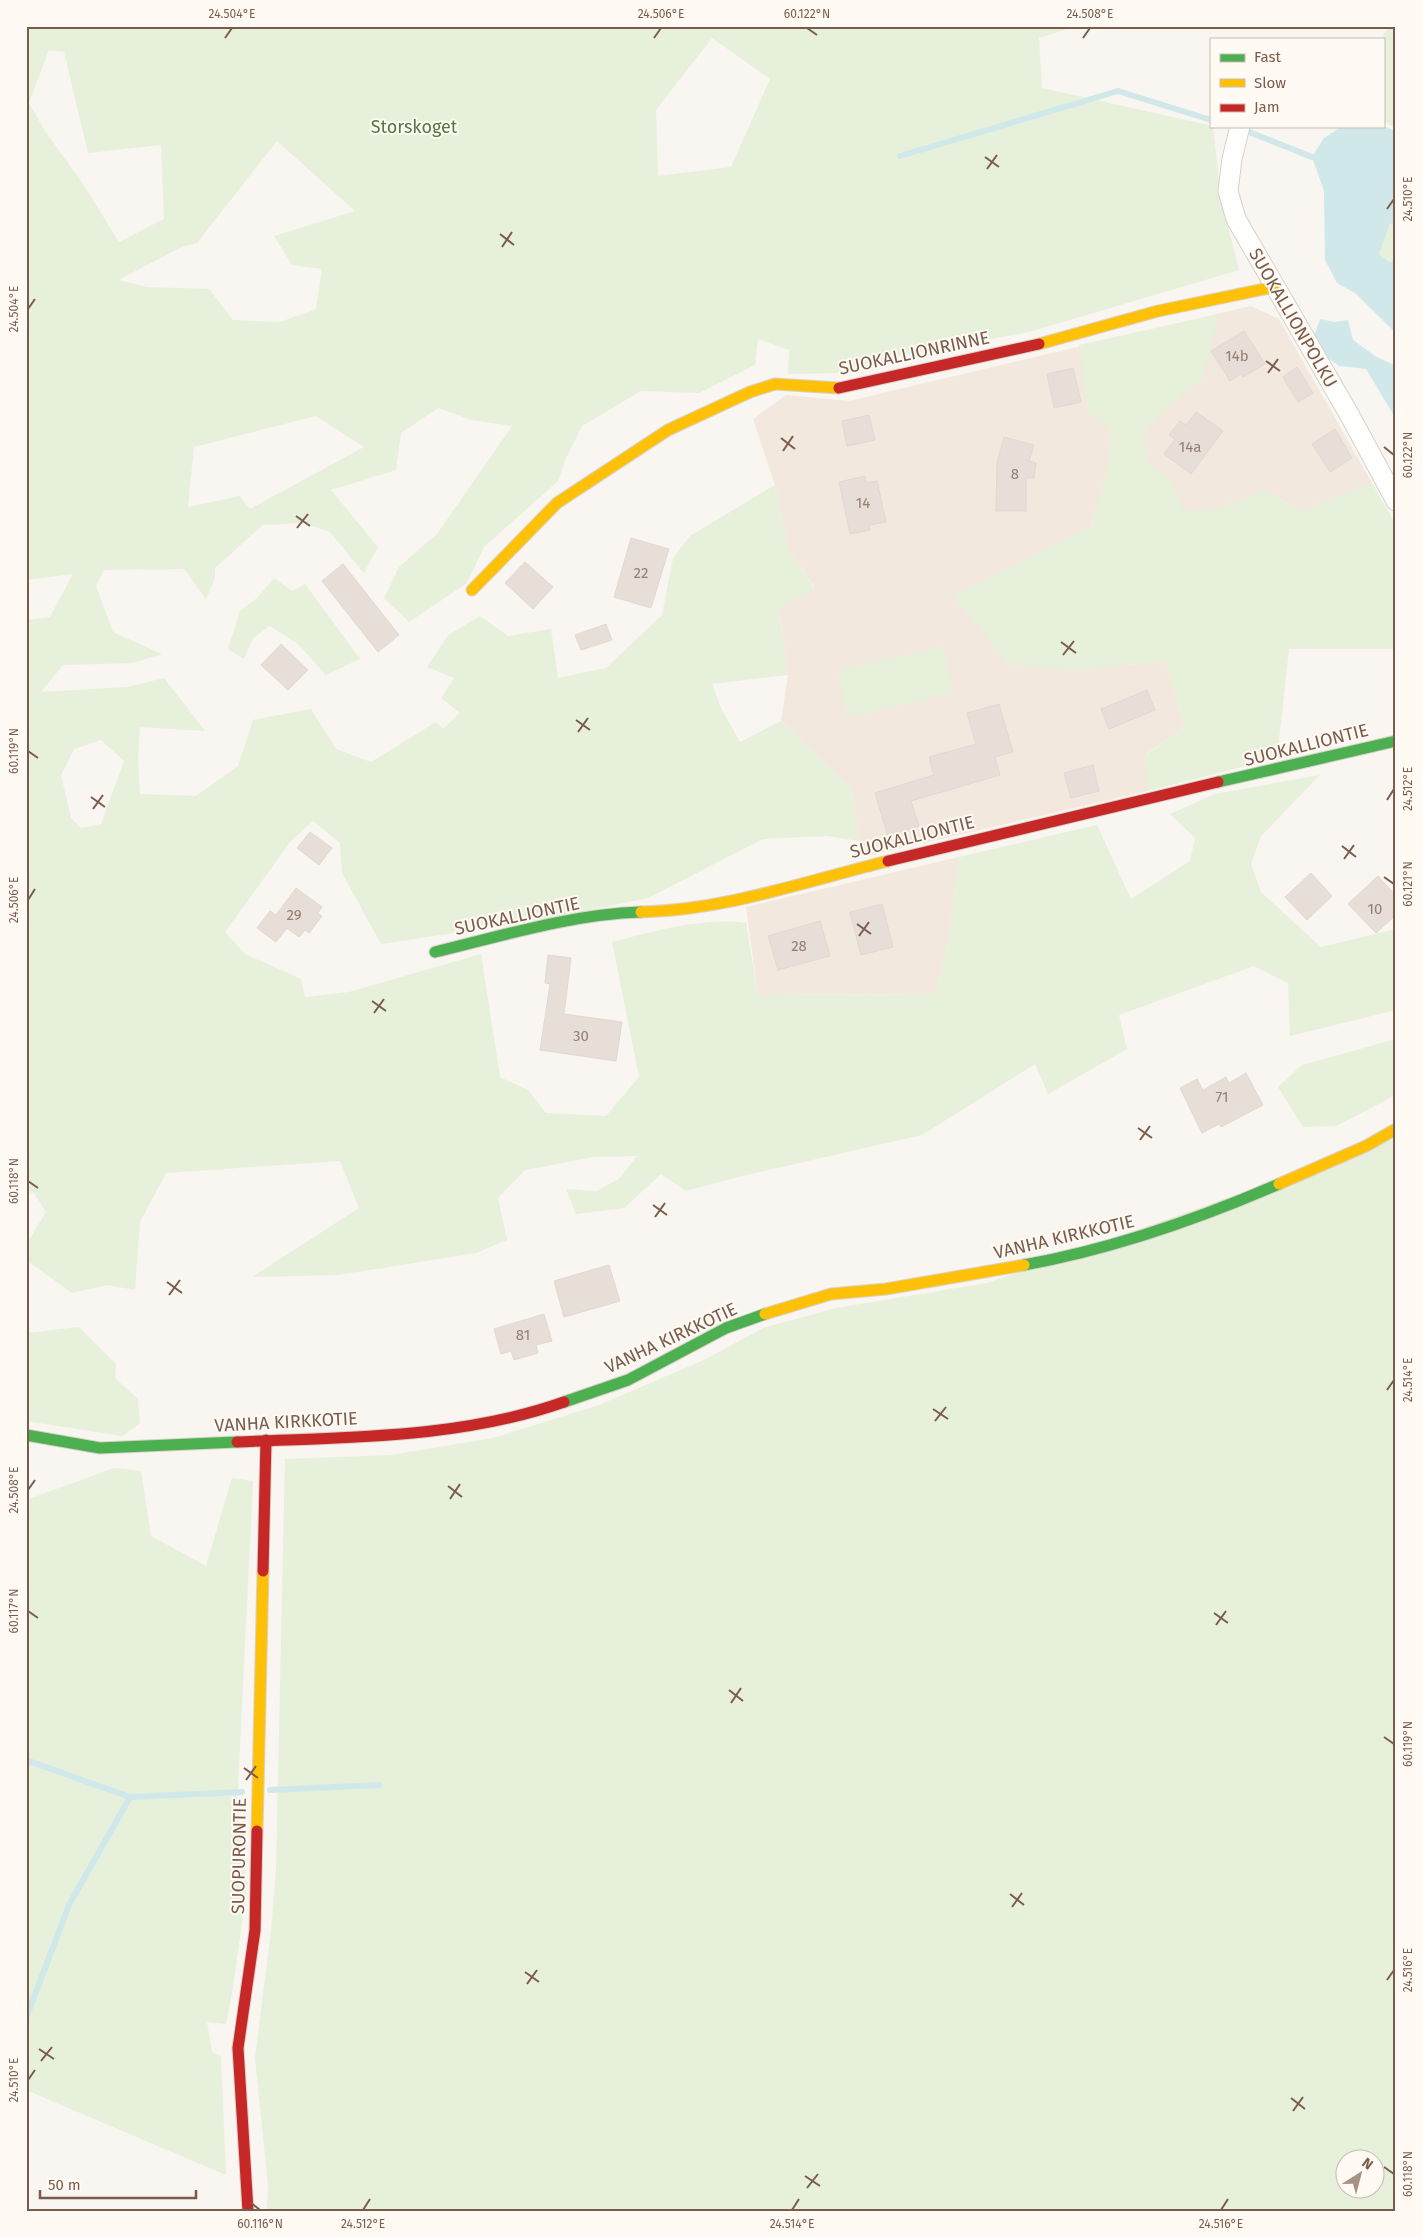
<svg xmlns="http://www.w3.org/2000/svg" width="1422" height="2237" viewBox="0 0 1422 2237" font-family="'Fira Sans',sans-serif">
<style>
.residential{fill:#f2e8de}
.green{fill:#e7f0db;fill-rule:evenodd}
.water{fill:#d0e8ea}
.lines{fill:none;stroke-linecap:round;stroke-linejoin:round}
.stream{stroke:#d0e8ea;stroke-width:6}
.building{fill:#e6ded7;stroke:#e2d8d2}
.street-casing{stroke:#d7d1cb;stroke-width:21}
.fast-casing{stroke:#d9d2cb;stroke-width:13}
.slow-casing{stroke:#d9d2cb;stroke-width:13}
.jam-casing{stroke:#d9d2cb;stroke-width:13}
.street{stroke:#fefefd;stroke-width:19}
.fast{stroke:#4caf50;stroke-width:11}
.slow{stroke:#ffc107;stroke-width:11}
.jam{stroke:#c62828;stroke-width:11}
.ticks{fill:none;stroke:#7a5c4d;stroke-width:2}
.labels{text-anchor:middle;stroke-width:4;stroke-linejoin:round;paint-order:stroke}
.number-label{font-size:15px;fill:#977e72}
.park-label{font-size:18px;fill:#537a41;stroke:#fffaf3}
.street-label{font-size:18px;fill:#7a5c4d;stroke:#fffaf3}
.neatline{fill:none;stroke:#7a5c4d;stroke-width:2}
.ticks-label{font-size:12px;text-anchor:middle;fill:#7a5c4d}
</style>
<rect width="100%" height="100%" fill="#f9f5f0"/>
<g class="residential">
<polygon points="1251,306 1279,319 1372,483 1300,511 1266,490 1214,510 1183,510 1110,463 1091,526 953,596 1074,671 1166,661 1184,728 1146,754 1148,791 872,855 863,849 859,841 852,790 781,721 788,675 779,606 815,588 789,551 775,485 753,419 786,395 849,401"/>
<polygon points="959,857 948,942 935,994 758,995 746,907"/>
</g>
<g class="green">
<path d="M 26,26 L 1076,26 L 1039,38 L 1042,88 L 1213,126 L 1221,199 L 1239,270 L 1029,332 L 878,360 L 842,373 L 788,374 L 789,350 L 758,339 L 755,365 L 699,393 L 641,391 L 582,426 L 566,458 L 558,481 L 484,547 L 467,583 L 409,622 L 384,598 L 399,567 L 437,534 L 512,426 L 472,420 L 438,408 L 401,433 L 396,470 L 331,490 L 378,547 L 364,573 L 330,532 L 304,523 L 263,525 L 215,568 L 215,579 L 206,599 L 184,569 L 104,570 L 96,586 L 113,632 L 162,654 L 132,663 L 63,665 L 41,692 L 127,687 L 164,678 L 205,731 L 140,727 L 138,762 L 140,794 L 196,796 L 238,766 L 253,720 L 311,709 L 336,749 L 371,762 L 436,722 L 443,729 L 460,713 L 441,698 L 454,678 L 427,667 L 448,635 L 480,616 L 508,636 L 551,629 L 558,678 L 606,668 L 662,615 L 673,558 L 690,536 L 775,485 L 789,551 L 815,589 L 779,607 L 788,675 L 712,684 L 721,708 L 740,742 L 781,721 L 852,790 L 859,841 L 827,836 L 763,839 L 648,898 L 540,920 L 381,944 L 342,873 L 340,843 L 313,821 L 291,841 L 225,932 L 245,954 L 301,979 L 305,997 L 349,992 L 481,954 L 500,1077 L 528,1090 L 546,1113 L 606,1116 L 639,1077 L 612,942 C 656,931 701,917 746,923 L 758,995 L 935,994 L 948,942 L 959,857 L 1097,825 L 1131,899 L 1190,861 L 1195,838 L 1170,814 L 1215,794 L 1320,775 L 1261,836 L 1251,864 L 1261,892 L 1321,947 L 1396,929 L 1396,1010 L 1290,1036 L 1288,983 L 1254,966 L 1119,1015 L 1127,1049 L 1048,1094 L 1035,1064 L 922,1135 L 738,1177 L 686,1191 L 661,1174 L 624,1208 L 576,1214 L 566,1189 L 597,1191 L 619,1179 L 637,1156 L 594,1157 L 525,1170 L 498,1198 L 507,1240 L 476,1253 L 338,1275 L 252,1277 L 359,1208 L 340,1161 L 166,1173 L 140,1222 L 135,1290 L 107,1285 L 72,1293 L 26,1260 L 26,1245 L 46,1212 L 34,1193 L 26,1192 L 26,620 L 50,617 L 73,574 L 26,580 ZM 712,38 L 770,79 L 731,167 L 658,176 L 656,110 ZM 49,50 L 64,52 L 88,153 L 161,145 L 164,219 L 119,242 L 83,184 L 45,131 L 29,103 ZM 277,141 L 355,211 L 274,236 L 292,265 L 322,269 L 316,309 L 280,322 L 233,320 L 209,289 L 147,287 L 118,280 L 182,247 L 197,243 ZM 316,416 L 364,447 L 250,509 L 240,496 L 188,507 L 194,447 ZM 101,740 L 124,761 L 101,824 L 81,828 L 71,818 L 61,775 L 74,749 Z"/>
<polygon points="1389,26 1396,26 1396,128 1383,121 1383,39 1381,39"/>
<polygon points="1396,223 1396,261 1390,262 1379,254 1390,224"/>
<polygon points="1219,314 1203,377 1155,419 1142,436 1148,464 1169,478 1183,510 1214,510 1266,490 1300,511 1372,483 1396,525 1396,649 1289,649 1277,758 1148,791 1144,756 1184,728 1166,661 1074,671 1010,665 953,596 1091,526 1110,462 1111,429 1087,411 1079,345"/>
<polygon points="274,578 292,591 305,584 360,659 326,675 298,644 270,626 253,638 244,659 228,649 240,611 257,598"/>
<polygon points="943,646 954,693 848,718 837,671"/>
<polygon points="1396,1039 1396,1095 1336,1126 1303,1127 1278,1087 1302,1065"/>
<path d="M 1396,1138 L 1396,2211 L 267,2211 L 268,2186 L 255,2058 L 271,1931 L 276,1869 L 285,1459 L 392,1455 L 493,1438 L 599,1405 L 706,1359 L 763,1328 L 836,1308 L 987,1283 ZM 1344,2160 L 1374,2160 L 1374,2190 L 1344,2190 Z"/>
<polygon points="79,1327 116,1364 115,1378 138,1399 140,1423 122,1436 26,1421 26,1333"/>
<polygon points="114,1468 141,1471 151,1536 206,1566 232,1478 253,1481 237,1808 247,1886 233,1988 226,2024 207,2022 212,2052 221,2056 226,2175 26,2090 26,1500"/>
</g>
<g class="water">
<polygon points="1343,126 1383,126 1396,131 1396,223 1390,224 1379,254 1390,262 1396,261 1396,333 1355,293 1337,283 1325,260 1324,191 1312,157 1324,138"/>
<polygon points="1320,319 1335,322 1348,320 1353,340 1375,356 1396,366 1396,419 1366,369 1339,366 1311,345"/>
</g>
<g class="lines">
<g class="stream">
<polyline points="1249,132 1312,157"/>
<polyline points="900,156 1118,91 1211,120"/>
<polyline points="26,1760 130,1797"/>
<polyline points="270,1790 379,1785"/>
<polyline points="26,2018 69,1905 130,1797 242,1792"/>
</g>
</g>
<g class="building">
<polygon points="1244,331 1265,364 1243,377 1241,374 1230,381 1211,351"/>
<polygon points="1297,367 1313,393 1298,402 1283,377"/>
<polygon points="1073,368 1081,402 1054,408 1047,374"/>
<polygon points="1196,412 1223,431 1191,474 1164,454 1175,439 1169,435 1180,421 1186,425"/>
<polygon points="869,415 875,440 847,446 842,421"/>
<polygon points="1335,429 1352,458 1330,472 1312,444"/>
<polygon points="1004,437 1034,445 1029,461 1036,463 1034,478 1026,478 1026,511 996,511 997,463"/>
<polygon points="865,476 866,483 877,481 886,522 869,525 870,530 850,534 839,482"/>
<polygon points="631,538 669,549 651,608 614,597"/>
<polygon points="525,562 553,587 533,609 505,583"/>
<polygon points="343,564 399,635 378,652 322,581"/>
<polygon points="606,624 612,640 581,650 575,635"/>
<polygon points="281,644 308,670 288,690 261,665"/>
<polygon points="1147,690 1155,710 1109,729 1101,709"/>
<polygon points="999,704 1013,752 995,757 1000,775 911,801 919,826 888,836 875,793 934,775 929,757 976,744 967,713"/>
<polygon points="1093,765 1099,791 1071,798 1064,773"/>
<polygon points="310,832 332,848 319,865 297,848"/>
<polygon points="1311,873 1332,896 1307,920 1285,897"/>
<polygon points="1378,876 1396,896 1396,915 1376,933 1348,904"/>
<polygon points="296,888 322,907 318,913 322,916 309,933 305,930 299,937 287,928 276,942 257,928 270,911 276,915"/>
<polygon points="882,904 893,947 861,955 850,912"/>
<polygon points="820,921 830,956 778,970 768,936"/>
<polygon points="548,955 571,958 564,1014 622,1022 616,1061 540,1050 550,984 545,983"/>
<polygon points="1246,1073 1263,1105 1221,1127 1219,1124 1202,1133 1180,1088 1197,1079 1203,1090 1226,1077 1229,1083"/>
<polygon points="609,1265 620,1301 564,1317 554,1281"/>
<polygon points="544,1314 552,1341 536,1345 538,1353 514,1360 511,1351 501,1354 494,1329"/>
</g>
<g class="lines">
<g class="street-casing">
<polyline id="street" points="1240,126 1232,159 1228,191 1236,219 1349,414 1396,501"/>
</g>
<g class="fast-casing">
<g id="fast">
<polyline points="1218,782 1396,741"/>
<path d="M 435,952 C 501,936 573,914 641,912"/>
<path d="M 1024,1265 C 1113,1249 1196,1220 1279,1184"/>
<polyline points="564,1402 628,1380 726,1328 765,1314"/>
<polyline points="26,1435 100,1448 237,1442"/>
</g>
</g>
<g class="slow-casing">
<g id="slow">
<polyline points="1039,344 1158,311 1274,287"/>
<polyline points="472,590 557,503 668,430 750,392 775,384 839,388"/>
<path d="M 641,912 C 725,910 807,881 888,861"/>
<polyline points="1279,1184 1366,1146 1396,1129"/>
<polyline points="765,1314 831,1294 886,1289 1024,1265"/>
<polyline points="257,1831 263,1571"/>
</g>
</g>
<g class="jam-casing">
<g id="jam">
<polyline points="839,388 1039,344"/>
<polyline points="888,861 1218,782"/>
<path d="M 237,1442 C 346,1437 459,1439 564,1402"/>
<polyline points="263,1571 266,1440"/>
<polyline points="248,2211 238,2048 255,1930 257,1831"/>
</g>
</g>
<use href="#street" class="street"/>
<use href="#fast" class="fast"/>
<use href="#slow" class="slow"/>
<use href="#jam" class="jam"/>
</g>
<path class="ticks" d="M 807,28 L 817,35M 225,38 L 232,28M 654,38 L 661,28M 1083,38 L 1090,28M 985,157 L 999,167M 987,169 L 997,155M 1387,209 L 1394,199M 500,234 L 514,245M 502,247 L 512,232M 28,309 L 35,299M 1266,361 L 1280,371M 1268,373 L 1278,359M 781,438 L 795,449M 1384,447 L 1394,455M 783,451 L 793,436M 296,516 L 310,526M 297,528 L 308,514M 1061,642 L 1076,653M 1063,655 L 1074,641M 576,720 L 590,730M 578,732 L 588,718M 28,751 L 38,758M 91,797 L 105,807M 1387,800 L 1394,789M 93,809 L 103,795M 1342,846 L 1356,857M 1344,859 L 1354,845M 1384,877 L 1394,884M 28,900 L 35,889M 857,924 L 871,934M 859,936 L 869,922M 372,1001 L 386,1011M 374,1013 L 384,999M 1138,1128 L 1152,1138M 1140,1140 L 1150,1126M 28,1181 L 38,1188M 653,1205 L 667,1215M 655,1217 L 665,1203M 167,1282 L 182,1293M 169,1295 L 180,1280M 1387,1390 L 1394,1380M 933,1409 L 948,1419M 935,1421 L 946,1407M 448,1486 L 462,1497M 28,1490 L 35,1480M 450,1499 L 460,1484M 28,1611 L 38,1618M 1214,1613 L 1228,1623M 1216,1625 L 1226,1611M 729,1690 L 743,1701M 731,1703 L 741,1688M 1384,1737 L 1394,1744M 244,1768 L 258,1778M 246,1780 L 256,1766M 1010,1894 L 1024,1905M 1012,1907 L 1022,1893M 525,1972 L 539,1982M 1387,1980 L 1394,1970M 527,1984 L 537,1970M 39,2049 L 54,2059M 41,2061 L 52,2047M 28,2080 L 35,2070M 1291,2098 L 1305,2109M 1293,2111 L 1303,2097M 1384,2167 L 1394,2174M 805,2176 L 820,2186M 807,2188 L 818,2174M 250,2202 L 260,2210M 363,2210 L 370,2199M 792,2210 L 799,2199M 1221,2210 L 1228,2199"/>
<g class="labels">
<g class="number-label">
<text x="1237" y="361">14b</text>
<text x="1190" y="452">14a</text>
<text x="1015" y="479">8</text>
<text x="863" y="508">14</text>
<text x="641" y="578">22</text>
<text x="1375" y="914">10</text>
<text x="294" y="920">29</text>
<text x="799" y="951">28</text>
<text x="581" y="1041">30</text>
<text x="1222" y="1102">71</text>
<text x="523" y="1340">81</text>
</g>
<g class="park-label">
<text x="414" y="133">Storskoget</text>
</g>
<g class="street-label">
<text transform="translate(1293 318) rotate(60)" y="6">SUOKALLIONPOLKU</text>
<text transform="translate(914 353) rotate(-12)" y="6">SUOKALLIONRINNE</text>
<text transform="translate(1306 745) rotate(-14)" y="6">SUOKALLIONTIE</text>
<text transform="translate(912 837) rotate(-14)" y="6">SUOKALLIONTIE</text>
<text transform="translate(517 916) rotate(-12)" y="6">SUOKALLIONTIE</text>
<text transform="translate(1064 1237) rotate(-13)" y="6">VANHA KIRKKOTIE</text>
<text transform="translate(671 1338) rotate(-25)" y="6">VANHA KIRKKOTIE</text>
<text transform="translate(286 1422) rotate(-3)" y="6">VANHA KIRKKOTIE</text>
<text transform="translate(239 1856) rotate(-89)" y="6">SUOPURONTIE</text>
</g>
</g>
<rect width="1422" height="2237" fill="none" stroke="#fffaf3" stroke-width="55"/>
<rect x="1210" y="38" width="175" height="90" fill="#fffaf3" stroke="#cabbb1"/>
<rect x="1220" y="54" width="25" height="8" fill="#4caf50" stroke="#cabbb1"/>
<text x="1254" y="62" font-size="15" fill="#7a5c4d">Fast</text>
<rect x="1220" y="79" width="25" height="8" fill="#ffc107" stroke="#cabbb1"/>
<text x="1254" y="88" font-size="15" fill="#7a5c4d">Slow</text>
<rect x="1220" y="104" width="25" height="8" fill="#c62828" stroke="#cabbb1"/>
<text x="1254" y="112" font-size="15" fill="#7a5c4d">Jam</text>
<g transform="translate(1360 2174) rotate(36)"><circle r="24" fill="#fffaf3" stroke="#cabbb1"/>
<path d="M0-4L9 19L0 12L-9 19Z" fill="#a69286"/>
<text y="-8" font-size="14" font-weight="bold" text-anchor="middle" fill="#7a5c4d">N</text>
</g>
<path d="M40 2190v8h156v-8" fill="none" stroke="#7a5c4d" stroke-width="2.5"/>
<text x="48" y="2190" font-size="15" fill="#7a5c4d" stroke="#fffaf3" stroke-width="4" paint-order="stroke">50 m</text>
<rect x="28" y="28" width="1366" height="2182" class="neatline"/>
<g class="ticks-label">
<text x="232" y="18">24.504°E</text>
<text x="661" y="18">24.506°E</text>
<text x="807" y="18">60.122°N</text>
<text x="1090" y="18">24.508°E</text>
<text transform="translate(1408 199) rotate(-90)" y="4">24.510°E</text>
<text transform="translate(14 309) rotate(-90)" y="4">24.504°E</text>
<text transform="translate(1408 455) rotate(-90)" y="4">60.122°N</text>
<text transform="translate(14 751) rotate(-90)" y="4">60.119°N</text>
<text transform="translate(1408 789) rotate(-90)" y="4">24.512°E</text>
<text transform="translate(1408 884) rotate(-90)" y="4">60.121°N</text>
<text transform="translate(14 900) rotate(-90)" y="4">24.506°E</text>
<text transform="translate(14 1181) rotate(-90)" y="4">60.118°N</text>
<text transform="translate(1408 1380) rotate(-90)" y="4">24.514°E</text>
<text transform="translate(14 1490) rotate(-90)" y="4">24.508°E</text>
<text transform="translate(14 1611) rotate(-90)" y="4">60.117°N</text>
<text transform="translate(1408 1744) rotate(-90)" y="4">60.119°N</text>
<text transform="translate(1408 1970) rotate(-90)" y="4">24.516°E</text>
<text transform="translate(14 2080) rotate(-90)" y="4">24.510°E</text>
<text transform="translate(1408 2174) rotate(-90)" y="4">60.118°N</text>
<text x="260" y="2228">60.116°N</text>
<text x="363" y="2228">24.512°E</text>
<text x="792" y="2228">24.514°E</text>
<text x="1221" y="2228">24.516°E</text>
</g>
</svg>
